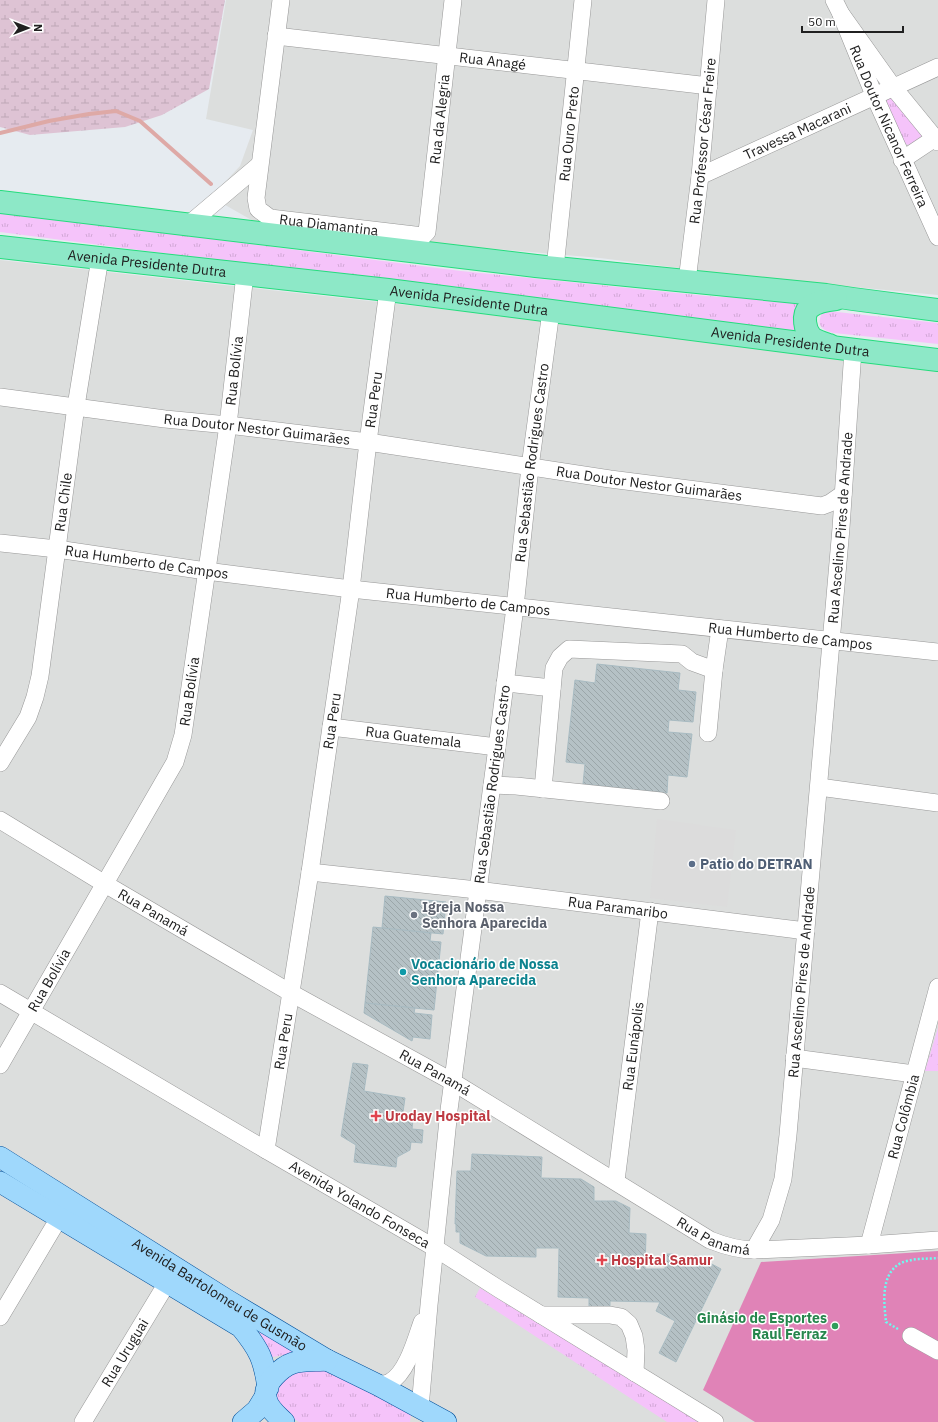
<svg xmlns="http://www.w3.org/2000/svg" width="938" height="1422" viewBox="0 0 938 1422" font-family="'IBM Plex Sans',sans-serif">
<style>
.residential{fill:#dcdedd}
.wetland{fill:url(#wetland-marsh)}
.park{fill:url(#park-tufts)}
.pitch{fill:#e083b7}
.parking{fill:#dcdcdc}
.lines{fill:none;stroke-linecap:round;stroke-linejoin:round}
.stream{stroke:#dea9a6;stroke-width:4}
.building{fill:url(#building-back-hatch);stroke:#a8bbc2}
.minor-casing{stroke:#979797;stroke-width:18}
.major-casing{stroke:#004f9b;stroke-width:22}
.highway-casing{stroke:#25dc7d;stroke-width:24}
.path{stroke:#6cfbf0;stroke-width:2.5;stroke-dasharray:2 2;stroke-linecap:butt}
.minor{stroke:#fff;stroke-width:17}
.major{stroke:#9fd8fc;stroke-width:21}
.highway{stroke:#8de8c7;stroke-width:22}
.service-dot{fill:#5c6f8a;stroke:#fff;stroke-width:1.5}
.worship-dot{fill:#6b7280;stroke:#fff;stroke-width:1.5}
.culture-dot{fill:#0f9aa8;stroke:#fff;stroke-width:1.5}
.health-dot{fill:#e0444e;stroke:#fff;stroke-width:1.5}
.leisure-dot{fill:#2e9e5b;stroke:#fff;stroke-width:1.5}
.labels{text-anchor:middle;stroke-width:3;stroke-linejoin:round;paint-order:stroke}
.street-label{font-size:14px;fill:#202020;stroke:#fff}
.service-label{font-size:14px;font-weight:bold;fill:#4e5e75;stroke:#fff;text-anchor:start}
.worship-label{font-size:14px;font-weight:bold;fill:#5b616d;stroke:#fff;text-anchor:start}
.culture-label{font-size:14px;font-weight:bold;fill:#0d838f;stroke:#fff;text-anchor:start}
.health-label{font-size:14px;font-weight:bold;fill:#be3a42;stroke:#fff;text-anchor:start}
.leisure-label{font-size:14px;font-weight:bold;fill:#27864d;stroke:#fff;text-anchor:end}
</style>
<defs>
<pattern id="wetland-marsh" width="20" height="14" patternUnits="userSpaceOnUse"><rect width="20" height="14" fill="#dec3d4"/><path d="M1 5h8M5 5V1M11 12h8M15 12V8" fill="none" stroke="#bea7b6"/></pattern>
<pattern id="park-tufts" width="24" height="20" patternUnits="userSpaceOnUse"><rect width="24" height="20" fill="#f5c3fa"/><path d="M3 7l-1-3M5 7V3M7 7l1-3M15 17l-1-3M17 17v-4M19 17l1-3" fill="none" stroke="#d2a7d6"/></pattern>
<pattern id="building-back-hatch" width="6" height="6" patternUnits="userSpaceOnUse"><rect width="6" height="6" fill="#b5c1c5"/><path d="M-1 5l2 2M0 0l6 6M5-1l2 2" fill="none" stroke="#9ba6a9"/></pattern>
</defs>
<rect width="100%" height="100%" fill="#e6ebf0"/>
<g class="residential">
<polygon points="226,0 938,0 938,295 750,277 600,258 437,244 257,223 211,197 240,166 253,130 206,119"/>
<polygon points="0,260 938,364 938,1422 0,1422"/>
</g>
<polygon class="wetland" points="0,0 225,0 209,89 162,115 125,127 30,135 0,127"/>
<g class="park">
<polygon points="891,97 922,135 915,144 909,145 901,143 886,101"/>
<polygon points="0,212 461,271 717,297 807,298 801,338 424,287 0,232"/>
<path d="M 828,311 L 938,323 L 938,344 L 834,333 C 822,330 816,326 822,313 Z"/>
<polygon points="938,1028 938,1071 925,1071"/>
<polygon points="480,1288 700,1422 667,1422 475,1297"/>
<polygon points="257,1328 297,1353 272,1357"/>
<polygon points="311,1368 337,1374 411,1414 410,1422 299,1422 277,1408 275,1387 284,1376"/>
</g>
<polygon class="pitch" points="938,1251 938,1422 755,1422 703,1390 761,1262"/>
<polygon class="parking" points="657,819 736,830 727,907 650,898"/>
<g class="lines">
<polyline class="stream" points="0,133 49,121 89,114 116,111 140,121 211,184"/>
</g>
<g class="building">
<polygon points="597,664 680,673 678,690 696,692 693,722 669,720 668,732 692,734 687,777 668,775 667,793 583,784 585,764 566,762 575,680 595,683"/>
<polygon points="385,896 446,902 443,934 382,928"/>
<polygon points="373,927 431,933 430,941 441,942 434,1010 365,1003"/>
<polygon points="365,1003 415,1008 414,1013 432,1015 430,1039 413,1037 412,1041 364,1013"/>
<polygon points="353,1063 368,1065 364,1091 405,1098 403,1112 413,1119 412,1129 423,1130 422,1143 411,1142 410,1150 397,1157 396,1167 354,1162 356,1145 341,1136"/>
<polygon points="472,1154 542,1157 541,1178 581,1179 594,1187 594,1201 616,1201 630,1208 629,1233 646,1234 645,1269 665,1269 666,1254 674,1254 691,1263 695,1255 721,1269 676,1362 659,1353 675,1321 656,1311 660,1302 610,1301 610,1320 589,1307 589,1298 558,1297 559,1248 536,1248 536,1257 486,1256 460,1243 460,1232 456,1232 456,1224 455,1224 457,1171 471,1171"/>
</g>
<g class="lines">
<g class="minor-casing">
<g id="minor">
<path id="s1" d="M 281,0 L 256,198 L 258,209 L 270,218 L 423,236 L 427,232 L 453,0"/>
<polyline points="834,0 841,14 893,87 938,142"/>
<path id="s2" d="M 841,14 L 874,95 L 938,237"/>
<path id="s3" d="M 276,36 L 709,86"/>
<polyline points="902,160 935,138"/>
<path id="s4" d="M 700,176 L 938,67"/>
<polyline points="188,225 259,165"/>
<path id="s5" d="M 555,268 L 583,0"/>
<path id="s6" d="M 687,281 L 700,176 L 716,0"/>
<path id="s7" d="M 0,397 L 165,419 L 228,425 L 368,442 L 610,479 L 822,506 L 830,503 L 843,494"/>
<path id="s8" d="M 0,543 L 57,549 L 206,571 L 351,589 L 938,652"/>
<polyline points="505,683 552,688"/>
<path id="s9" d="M 331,727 L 497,747"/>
<polyline points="708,733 714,670 720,629"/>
<path id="s10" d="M 0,763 L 28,717 L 35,697 L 40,676 L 76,406 L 100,258"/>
<polyline points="492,785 516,786 661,801"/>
<polyline points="819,787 938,803"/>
<polyline points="543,789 554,668 560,657 569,649 682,654 692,662 714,670"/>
<path id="s11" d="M 0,820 L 105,884 L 291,993 L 453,1082 L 710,1240 C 725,1246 738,1250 754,1250 L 869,1245 L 938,1240"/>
<path id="s12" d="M 310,872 L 477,890 L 806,931"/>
<path id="s13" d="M 0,993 L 266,1150 L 435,1248 L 499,1289 L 715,1422"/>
<polyline points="794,1058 914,1074"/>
<path id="s14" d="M 0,1065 L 175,762 L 183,735 L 228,425 L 245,274"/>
<path id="s15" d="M 266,1150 L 310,872 L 351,589 L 368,442 L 388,290"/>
<path id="s16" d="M 616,1181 L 650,911"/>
<path id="s17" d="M 869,1245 L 938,987"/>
<path id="s18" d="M 754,1250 L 771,1220 L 783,1179 L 788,1135 L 841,528 L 853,350"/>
<polyline points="541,1315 610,1315 621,1317 629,1324 634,1336 636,1350 635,1373"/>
<polyline points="0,1317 59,1218"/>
<polyline points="911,1336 938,1351"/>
<path d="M 378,1385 C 382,1384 387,1384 390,1382 C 407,1373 416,1339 422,1322"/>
<path id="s19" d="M 420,1408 L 429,1305 L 449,1110 L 497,747 L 515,607 L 530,467 L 551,311"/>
<path id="s20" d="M 83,1422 L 167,1283"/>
</g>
</g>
<g class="major-casing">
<g id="major">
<path id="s21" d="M 0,1157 L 227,1300 L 327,1360 L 378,1385 L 446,1422"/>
<path d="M 0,1182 L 241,1327 C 259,1349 264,1359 268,1388"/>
<polyline points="243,1422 257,1410 265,1397"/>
<path d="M 284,1422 C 277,1415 267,1408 266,1397 C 263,1384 281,1367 293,1363 C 302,1360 317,1361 327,1360"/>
</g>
</g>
<g class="highway-casing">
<g id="highway">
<polyline points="0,202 536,266 826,295 853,299 938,310"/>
<path id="s22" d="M 0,247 L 388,290 L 839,348 L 938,360"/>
<path d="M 829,345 C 823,343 816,341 811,337 C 805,330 802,315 809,308 C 815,302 827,300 836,299"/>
</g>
</g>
<path class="path" d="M 898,1329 L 886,1322 C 884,1303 880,1274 901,1263 C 912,1258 927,1259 938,1258"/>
<use href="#minor" class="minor"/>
<use href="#major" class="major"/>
<use href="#highway" class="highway"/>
</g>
<circle class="service-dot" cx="692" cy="864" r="4"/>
<circle class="worship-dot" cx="414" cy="915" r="4"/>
<circle class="culture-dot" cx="403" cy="972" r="4"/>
<g class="health-dot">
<path d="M374 1110h4v4h4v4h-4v4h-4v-4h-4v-4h4z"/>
<path d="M600 1254h4v4h4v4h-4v4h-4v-4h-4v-4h4z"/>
</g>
<circle class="leisure-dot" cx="835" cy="1326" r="4"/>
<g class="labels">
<g class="street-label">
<text dy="5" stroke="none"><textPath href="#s3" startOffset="218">Rua Anagé</textPath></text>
<text dy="5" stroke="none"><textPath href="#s1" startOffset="499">Rua da Alegria</textPath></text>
<text dy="5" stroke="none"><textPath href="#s2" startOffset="122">Rua Doutor Nicanor Ferreira</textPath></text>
<text dy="5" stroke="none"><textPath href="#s4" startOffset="107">Travessa Macarani</textPath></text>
<text dy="5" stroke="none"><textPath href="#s5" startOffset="135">Rua Ouro Preto</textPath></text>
<text dy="5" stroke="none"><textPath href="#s6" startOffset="141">Rua Professor César Freire</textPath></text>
<text dy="5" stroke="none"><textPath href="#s1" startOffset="285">Rua Diamantina</textPath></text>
<text dy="5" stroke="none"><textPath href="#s22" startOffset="148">Avenida Presidente Dutra</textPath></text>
<text dy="5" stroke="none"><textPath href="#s22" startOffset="472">Avenida Presidente Dutra</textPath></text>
<text dy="5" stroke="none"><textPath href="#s22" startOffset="796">Avenida Presidente Dutra</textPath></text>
<text dy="5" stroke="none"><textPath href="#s14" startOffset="746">Rua Bolívia</textPath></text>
<text dy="5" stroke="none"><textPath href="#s15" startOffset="758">Rua Peru</textPath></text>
<text dy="5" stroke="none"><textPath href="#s7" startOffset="259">Rua Doutor Nestor Guimarães</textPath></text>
<text dy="5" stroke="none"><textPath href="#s19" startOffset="952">Rua Sebastião Rodrigues Castro</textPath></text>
<text dy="5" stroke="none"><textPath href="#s7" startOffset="655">Rua Doutor Nestor Guimarães</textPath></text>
<text dy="5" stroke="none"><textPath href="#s10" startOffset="272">Rua Chile</textPath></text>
<text dy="5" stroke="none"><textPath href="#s18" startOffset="731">Rua Ascelino Pires de Andrade</textPath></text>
<text dy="5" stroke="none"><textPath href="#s8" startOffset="148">Rua Humberto de Campos</textPath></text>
<text dy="5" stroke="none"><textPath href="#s8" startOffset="472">Rua Humberto de Campos</textPath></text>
<text dy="5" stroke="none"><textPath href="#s8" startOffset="796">Rua Humberto de Campos</textPath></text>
<text dy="5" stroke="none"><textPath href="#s14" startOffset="422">Rua Bolívia</textPath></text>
<text dy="5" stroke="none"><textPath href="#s15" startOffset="434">Rua Peru</textPath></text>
<text dy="5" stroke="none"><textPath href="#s9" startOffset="83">Rua Guatemala</textPath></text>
<text dy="5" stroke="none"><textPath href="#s19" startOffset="628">Rua Sebastião Rodrigues Castro</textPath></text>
<text dy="5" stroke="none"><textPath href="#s12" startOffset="310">Rua Paramaribo</textPath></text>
<text dy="5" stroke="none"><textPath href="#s11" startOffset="179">Rua Panamá</textPath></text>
<text dy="5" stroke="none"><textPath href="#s14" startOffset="98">Rua Bolívia</textPath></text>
<text dy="5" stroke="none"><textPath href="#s18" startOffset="275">Rua Ascelino Pires de Andrade</textPath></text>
<text dy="5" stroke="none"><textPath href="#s15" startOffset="110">Rua Peru</textPath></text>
<text dy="5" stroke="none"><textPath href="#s16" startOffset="136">Rua Eunápolis</textPath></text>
<text dy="5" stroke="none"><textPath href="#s11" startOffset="503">Rua Panamá</textPath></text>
<text dy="5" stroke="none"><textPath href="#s17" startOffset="133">Rua Colômbia</textPath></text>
<text dy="5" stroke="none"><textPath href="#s13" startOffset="417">Avenida Yolando Fonseca</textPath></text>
<text dy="5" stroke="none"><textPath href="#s11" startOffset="827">Rua Panamá</textPath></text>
<text dy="5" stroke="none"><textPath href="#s21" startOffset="259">Avenida Bartolomeu de Gusmão</textPath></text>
<text dy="5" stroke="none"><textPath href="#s20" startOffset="81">Rua Uruguai</textPath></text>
</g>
<g class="service-label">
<text x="700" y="869">Patio do DETRAN</text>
</g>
<g class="worship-label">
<text x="422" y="912">Igreja Nossa<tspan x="422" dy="16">Senhora Aparecida</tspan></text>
</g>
<g class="culture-label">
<text x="411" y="969">Vocacionário de Nossa<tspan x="411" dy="16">Senhora Aparecida</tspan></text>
</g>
<g class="health-label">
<text x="385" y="1121">Uroday Hospital</text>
<text x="611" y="1265">Hospital Samur</text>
</g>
<g class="leisure-label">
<text x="827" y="1323">Ginásio de Esportes<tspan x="827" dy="16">Raul Ferraz</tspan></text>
</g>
</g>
<g transform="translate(28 28) rotate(90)" stroke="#ffffff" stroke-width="3" paint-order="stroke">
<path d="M0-3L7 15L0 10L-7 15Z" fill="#202020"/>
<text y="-6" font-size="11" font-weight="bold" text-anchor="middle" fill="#202020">N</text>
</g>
<path d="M802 26v6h101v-6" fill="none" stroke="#202020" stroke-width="2"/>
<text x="808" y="26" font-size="12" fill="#202020" stroke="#ffffff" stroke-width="3" paint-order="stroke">50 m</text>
</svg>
